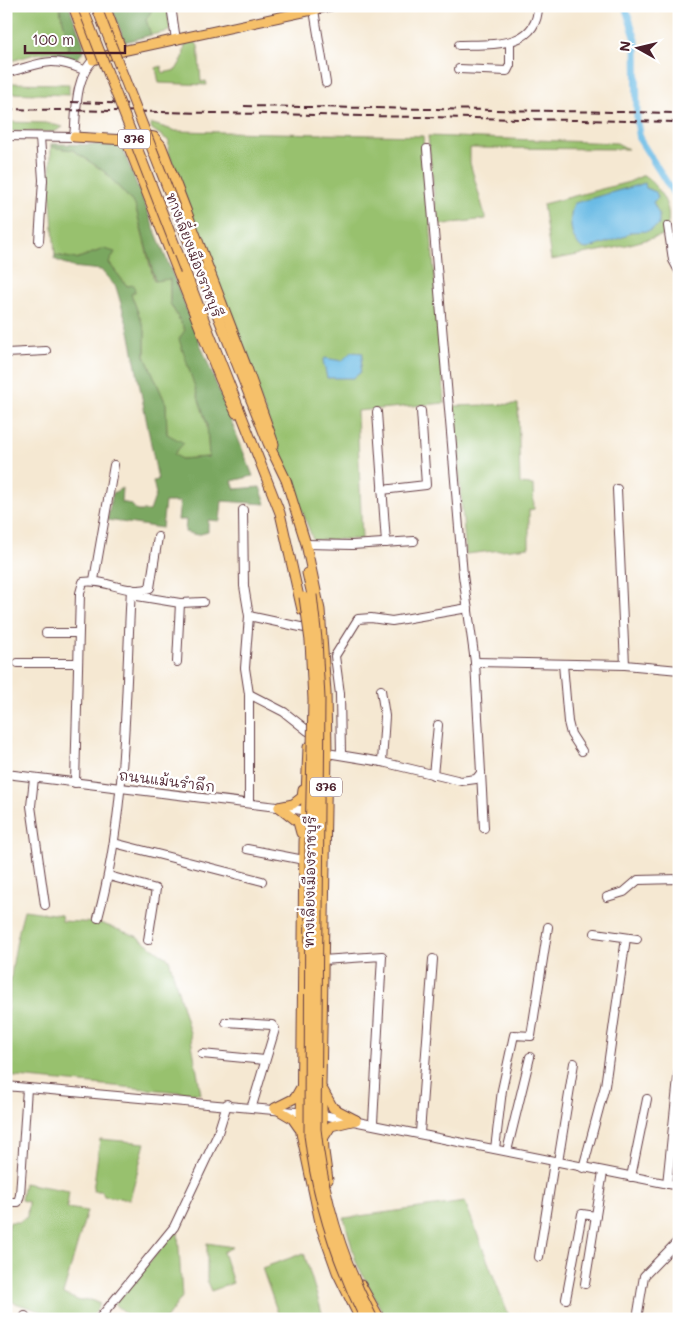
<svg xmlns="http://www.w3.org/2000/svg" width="685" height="1325" viewBox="0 0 685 1325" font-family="Mali,'Playpen Sans Thai',sans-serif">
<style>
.green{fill:#98c16e;stroke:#71704c}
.forest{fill:#7aa761;stroke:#626346}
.water{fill:#6abbe5;stroke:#5a6d88}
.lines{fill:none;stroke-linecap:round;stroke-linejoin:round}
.canal{stroke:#6abbe5;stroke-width:7}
.minor-casing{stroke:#643d44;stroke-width:10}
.major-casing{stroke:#643d44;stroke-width:11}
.minor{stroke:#fff;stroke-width:8}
.major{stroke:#f6c06b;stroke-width:9}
.rail{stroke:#4a1f2b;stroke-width:2;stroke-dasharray:8 4;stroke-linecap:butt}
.major-bridge-casing{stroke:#643d44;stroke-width:11;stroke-linecap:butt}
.major-bridge{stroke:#f6c06b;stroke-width:9}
.labels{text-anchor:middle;stroke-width:5;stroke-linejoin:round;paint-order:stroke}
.shield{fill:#fff;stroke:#80626b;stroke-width:1}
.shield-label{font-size:12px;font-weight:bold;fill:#4a1f2b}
.street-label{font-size:14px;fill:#4a1f2b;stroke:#fff}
</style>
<rect width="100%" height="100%" fill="#fff"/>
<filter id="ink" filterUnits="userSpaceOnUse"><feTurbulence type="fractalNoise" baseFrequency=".02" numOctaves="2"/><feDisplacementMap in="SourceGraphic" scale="10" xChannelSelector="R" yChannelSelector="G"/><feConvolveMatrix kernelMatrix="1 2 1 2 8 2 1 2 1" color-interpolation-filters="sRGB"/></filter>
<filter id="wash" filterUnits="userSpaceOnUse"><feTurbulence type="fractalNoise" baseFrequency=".0096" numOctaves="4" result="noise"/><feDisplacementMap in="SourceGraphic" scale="20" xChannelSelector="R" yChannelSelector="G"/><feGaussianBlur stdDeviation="1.12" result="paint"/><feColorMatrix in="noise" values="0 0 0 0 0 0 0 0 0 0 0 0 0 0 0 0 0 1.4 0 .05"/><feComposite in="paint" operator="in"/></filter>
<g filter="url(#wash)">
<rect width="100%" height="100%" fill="#f5e8d2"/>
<g class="green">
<polygon points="6,6 59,6 68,39 68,50 35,54 8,62"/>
<polygon points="154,6 168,6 170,31 151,35 146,20"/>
<polygon points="194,40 198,46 201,82 206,81 207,85 159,83 156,68 161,66 163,73 176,70 183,58 185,45"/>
<polygon points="6,83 69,84 69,95 6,93"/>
<polygon points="6,122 46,123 63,127 54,132 6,131"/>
<polygon points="150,123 176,131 423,136 445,403 357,411 362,539 313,540 168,151 169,141 152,129"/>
<polygon points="428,136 617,143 628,149 470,148 470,163 486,219 437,225"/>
<polygon points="51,147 73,150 105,172 135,205 154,281 170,278 170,303 185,330 195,387 207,424 209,457 181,459 174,454 167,434 166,404 145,356 145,331 131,294 134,285 127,286 109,263 104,249 76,259 55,255 50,189"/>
<path d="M 644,175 C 662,191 676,210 664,235 L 615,248 L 551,260 L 543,204 L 629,182 Z"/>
<polygon points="518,404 520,484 533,485 534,509 529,510 529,547 466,554 453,406"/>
<path d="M 24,910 L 61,915 L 62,921 L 100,923 L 136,936 L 169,959 L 190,1033 L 201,1094 L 6,1076 C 6,1020 9,965 24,910 Z"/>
<polygon points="100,1139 145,1143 130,1199 104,1196 102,1191 93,1191"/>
<polygon points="24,1183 69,1191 67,1208 87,1211 63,1294 80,1301 91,1300 100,1304 91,1319 65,1319 12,1302 10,1271 6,1269 9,1222 19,1222 27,1217 28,1202 21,1200"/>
<polygon points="465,1202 510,1319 386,1319 356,1262 344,1218"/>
<polygon points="174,1233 178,1233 182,1297 166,1319 132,1319 114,1304"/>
<polygon points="207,1243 233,1247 223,1252 233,1283 211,1291 207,1282"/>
<polygon points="304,1253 324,1319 280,1319 262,1268"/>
</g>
<g class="forest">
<polygon points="59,6 69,6 83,43 84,50 78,58 62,58 54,52 68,50 68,39"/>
<polygon points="111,6 154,6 146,20 151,35 125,42"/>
<polygon points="51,144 114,145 123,150 253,476 232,481 235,489 260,487 266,504 222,501 220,521 208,520 208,532 197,535 185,532 186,520 178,520 180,502 165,502 162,528 107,520 113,493 122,488 121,502 131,504 137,511 150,511 156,494 153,481 158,480 129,331 116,287 101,270 72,267 54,259 55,255 76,259 104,249 115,252 109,263 127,286 134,285 135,292 131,294 145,331 145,356 166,404 167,434 184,443 174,454 181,459 209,457 207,424 179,339 185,330 170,303 170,279 155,281 135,205 105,172 73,150 51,147"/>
</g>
<g class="water">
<path d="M 645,183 L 646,188 L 656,192 L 658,198 L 653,202 L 659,214 L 659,225 L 649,231 L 630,232 L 626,236 L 587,249 C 570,248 567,214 575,203 Z"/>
<polygon points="351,352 363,353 360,373 353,378 327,378 323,361 325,358 342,361"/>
</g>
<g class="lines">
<polyline class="canal" points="625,6 636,40 637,121 640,140 679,202"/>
</g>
</g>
<g filter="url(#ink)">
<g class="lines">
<g class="minor-casing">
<g id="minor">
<polyline points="171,6 176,40"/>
<polyline points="314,10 326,83"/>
<path d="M 459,45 C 490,44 538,49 538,6"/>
<polyline points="459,69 507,71 510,65 510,42"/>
<path d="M 6,73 C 41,64 49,55 84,70"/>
<path d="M 6,136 L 74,137 C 77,110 74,81 93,60"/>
<polyline points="427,149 463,575 475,662 484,828"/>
<polyline points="678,160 679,161"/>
<polyline points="668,226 673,260 679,271"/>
<polyline points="39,241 43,180 40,137"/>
<polyline points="6,353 46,351"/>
<polyline points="377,412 386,543"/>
<polyline points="617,489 625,665"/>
<polyline points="382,490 426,485 421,411"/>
<polyline points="243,510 244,586 249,616 245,668 249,694 249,803"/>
<polyline points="306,544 352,545 414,541"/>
<polyline points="94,580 114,465"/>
<polyline points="131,595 180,603 203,602"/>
<polyline points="249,616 305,628"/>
<polyline points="46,633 78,633"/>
<polyline points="177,662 180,603"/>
<polyline points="475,662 625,665 679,670"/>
<polyline points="18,663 77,663"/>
<polyline points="563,664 568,722 571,734 582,751"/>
<polyline points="381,690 385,716 382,762"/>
<polyline points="249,694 284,712 308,731"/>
<polyline points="327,753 382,762 461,781 476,779 481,773"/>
<polyline points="341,754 340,694 335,656 358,619 371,618 392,621 468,608"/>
<polyline points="6,774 310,811"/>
<polyline points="433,775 438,725"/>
<polyline points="34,778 31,806 45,905"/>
<path d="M 75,783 L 80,593 L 83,582 C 105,578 129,596 150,588 L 158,537"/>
<polyline points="114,843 262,881"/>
<polyline points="247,849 304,860"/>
<polyline points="109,876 156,889 148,940"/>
<polyline points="607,897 624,892 638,880 679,879"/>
<path d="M 98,918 C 127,811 125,699 131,589"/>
<polyline points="595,933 637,939"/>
<polyline points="322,960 382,956 373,1123"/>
<polyline points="226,1022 272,1025 275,1029 252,1106"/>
<polyline points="202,1054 265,1060"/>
<polyline points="6,1086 307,1113"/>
<polyline points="318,1114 679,1186"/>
<polyline points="420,1133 433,959"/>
<polyline points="495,1149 502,1090 514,1035 531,1036 548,927"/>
<polyline points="507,1151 530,1057"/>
<polyline points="558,1162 574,1063"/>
<polyline points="583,1168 605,1086 626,938"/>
<polyline points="631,1177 647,1099"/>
<polyline points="667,1184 679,1069"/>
<polyline points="6,1202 18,1202 20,1195 27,1088"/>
<polyline points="539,1257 554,1162"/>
<polyline points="585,1284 603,1172"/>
<polyline points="566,1299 582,1214 596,1216"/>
<polyline points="25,1319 25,1316"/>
<polyline points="99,1319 174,1227 217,1136 227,1104"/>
<polyline points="637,1319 644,1276 677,1242 679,1234"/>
</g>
</g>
<g class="major-casing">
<g id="major">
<polyline points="73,6 93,60 122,51 331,6"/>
<polyline points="105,6 122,51"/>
<polyline points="74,137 126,140"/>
<polyline points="198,266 268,443 286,480 306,544 320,610 326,692 327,753 321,1085 324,1151 328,1180"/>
<polyline points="185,271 280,513 302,610"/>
<polyline points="236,413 220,379 126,140 142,135 154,137 161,145 247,368 274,444"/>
<polyline points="307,573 312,595"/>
<polyline points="308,747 304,843 301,1133 321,1227 337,1272 360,1319"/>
<polyline points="279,807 293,804 302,797 303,790"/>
<polyline points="279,807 298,822 301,833"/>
<polyline points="323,1090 333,1108 356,1120"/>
<polyline points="275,1108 292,1118 299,1128"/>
<polyline points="275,1108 295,1098 300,1089"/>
<polyline points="324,1137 331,1126 356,1120"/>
<polyline points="361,1285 380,1319"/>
</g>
</g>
<use href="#minor" class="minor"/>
<use href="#major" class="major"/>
<g class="rail">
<polyline points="71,102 136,104"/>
<polyline points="244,106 679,113"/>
<polyline points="6,109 679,122"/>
</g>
<g class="major-bridge-casing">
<g id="major-bridge">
<polyline points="82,6 185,271"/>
<polyline points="96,6 198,266"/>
<path d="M 312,595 L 317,639 L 320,699 L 316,1129 C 323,1197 341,1257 372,1317"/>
<path d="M 304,597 L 310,641 L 313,700 L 310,842 L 309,1135 C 317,1200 336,1260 365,1319"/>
</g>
</g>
<use href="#major-bridge" class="major-bridge"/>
</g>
</g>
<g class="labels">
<g class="shield">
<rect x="118" y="129.5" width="32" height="19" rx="4"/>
<rect x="310" y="777.5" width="32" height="19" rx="4"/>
</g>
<g class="shield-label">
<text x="134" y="143">376</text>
<text x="326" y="791">376</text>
</g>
<g class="street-label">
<text transform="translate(194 255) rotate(69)" y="5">ทางเลี่ยงเมืองราชบุรี</text>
<text transform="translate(167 781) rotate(7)" y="5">ถนนแม้นรำลึก</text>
<text transform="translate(310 882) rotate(-89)" y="5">ทางเลี่ยงเมืองราชบุรี</text>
</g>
</g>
<rect width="685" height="1325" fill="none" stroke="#fff" stroke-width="25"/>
<g transform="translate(638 48) rotate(278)" stroke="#ffffff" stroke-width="4" paint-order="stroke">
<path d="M0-4L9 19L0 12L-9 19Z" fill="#4a1f2b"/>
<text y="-8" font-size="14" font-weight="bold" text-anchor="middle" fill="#4a1f2b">N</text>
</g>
<path d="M25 45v8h100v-8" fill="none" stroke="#4a1f2b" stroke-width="2.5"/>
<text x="32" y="45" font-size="15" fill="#4a1f2b" stroke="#ffffff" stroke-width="4" paint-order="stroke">100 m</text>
</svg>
